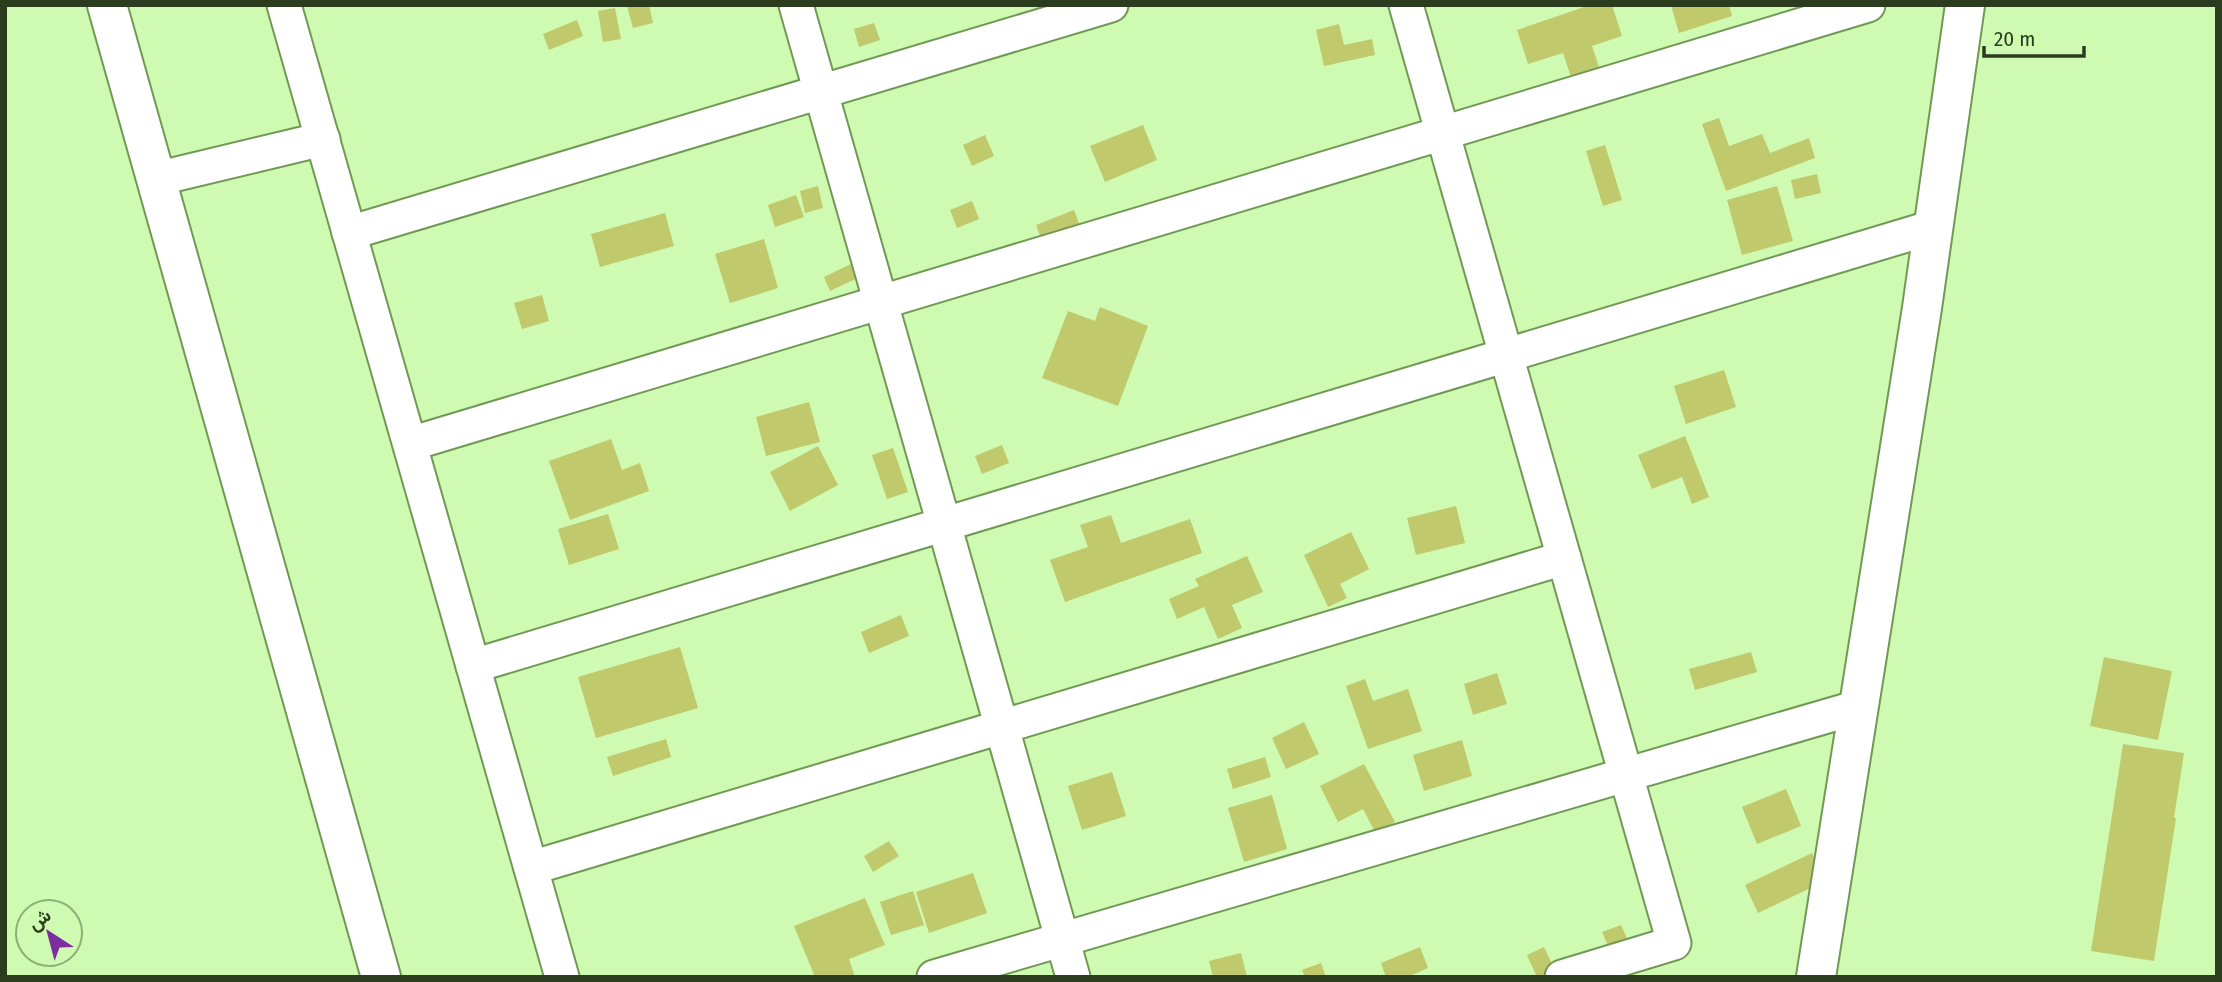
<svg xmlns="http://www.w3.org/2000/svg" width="2222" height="982" viewBox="0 0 2222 982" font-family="'Fira Sans Condensed',Vazirmatn,sans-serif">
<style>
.building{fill:#c0c96b}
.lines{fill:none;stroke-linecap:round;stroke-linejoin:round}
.street-casing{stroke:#719955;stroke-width:37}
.secondary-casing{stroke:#719955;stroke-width:42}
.street{stroke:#fff;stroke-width:33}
.secondary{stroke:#fff;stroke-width:38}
</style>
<rect width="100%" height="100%" fill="#cffab2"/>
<g class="building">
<polygon points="649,5 653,23 633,28 627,6"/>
<polygon points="1590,5 1612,5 1622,36 1592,46 1599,67 1571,77 1563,53 1528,64 1517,30"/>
<polygon points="1671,5 1729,5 1732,16 1679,33"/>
<polygon points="615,8 621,39 603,42 598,11"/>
<polygon points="577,20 583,36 549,50 543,34"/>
<polygon points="874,23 880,40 859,47 854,29"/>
<polygon points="1339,24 1344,45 1372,39 1375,55 1324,66 1316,30"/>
<polygon points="1719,118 1729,146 1762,134 1770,153 1809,138 1815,158 1726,191 1702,124"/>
<polygon points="1143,125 1157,160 1105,182 1090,146"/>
<polygon points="985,135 994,156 972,166 963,145"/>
<polygon points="1605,145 1622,200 1603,206 1586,151"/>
<polygon points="1817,174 1821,193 1795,199 1791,180"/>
<polygon points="818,186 823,208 805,213 800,191"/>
<polygon points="1777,186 1793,241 1742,255 1727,200"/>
<polygon points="796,195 804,217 775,227 768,205"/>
<polygon points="972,201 979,219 957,228 950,210"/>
<polygon points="1074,210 1080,226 1042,241 1036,225"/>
<polygon points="665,213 674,246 600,267 591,234"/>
<polygon points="764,239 778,288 730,303 715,254"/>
<polygon points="855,262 862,276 830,291 824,277"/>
<polygon points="542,295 549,321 522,329 514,303"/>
<polygon points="1100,307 1148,326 1118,406 1042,378 1068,311 1095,321"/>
<polygon points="1724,370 1736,407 1686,424 1674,386"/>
<polygon points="809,402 820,442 766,456 756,417"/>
<polygon points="1685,436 1709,497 1692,504 1682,477 1652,489 1638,455"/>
<polygon points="611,439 622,470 640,463 649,491 570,520 549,461"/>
<polygon points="1002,445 1009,463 982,474 975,456"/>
<polygon points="818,446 838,485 790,511 770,472"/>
<polygon points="893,448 908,492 887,499 872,455"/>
<polygon points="1456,506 1465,543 1416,555 1407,518"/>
<polygon points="608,514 619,549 569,565 558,529"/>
<polygon points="1111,515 1121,543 1190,519 1202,553 1065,602 1050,560 1088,547 1080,525"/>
<polygon points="1351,532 1369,569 1340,584 1347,598 1328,607 1304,555"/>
<polygon points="1247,556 1263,592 1232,605 1242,628 1218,639 1204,607 1177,619 1169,599 1199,586 1195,579"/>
<polygon points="901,615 909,636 869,653 861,632"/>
<polygon points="680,647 698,708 596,738 578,677"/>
<polygon points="1751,652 1757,672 1695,690 1689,669"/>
<polygon points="2104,657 2172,671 2158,740 2090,726"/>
<polygon points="1497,673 1507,704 1473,715 1464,684"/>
<polygon points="1365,679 1373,701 1408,689 1422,731 1368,749 1346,686"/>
<polygon points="1304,722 1319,754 1286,769 1272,738"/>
<polygon points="666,739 671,757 613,776 607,757"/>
<polygon points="1462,740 1472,776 1424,791 1413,755"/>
<polygon points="2123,744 2184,753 2174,818 2176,818 2154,961 2091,951"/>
<polygon points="1265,757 1271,777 1233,789 1227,769"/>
<polygon points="1364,764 1395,822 1375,832 1363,809 1338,822 1320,786"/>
<polygon points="1112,772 1126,816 1082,830 1068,786"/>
<polygon points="1786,789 1801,826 1757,844 1742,807"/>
<polygon points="1272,795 1287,849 1244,862 1228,808"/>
<polygon points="889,841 899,856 873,872 864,856"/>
<polygon points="1812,853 1825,881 1758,913 1745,885"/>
<polygon points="973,873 987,913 929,933 916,892"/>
<polygon points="913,891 924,925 891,935 880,902"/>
<polygon points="865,898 885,945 849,959 855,977 815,977 794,926"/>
<polygon points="1621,925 1636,959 1609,948 1602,932"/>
<polygon points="1420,947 1428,968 1407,977 1386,977 1381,963"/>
<polygon points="1544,947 1558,977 1537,977 1527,955"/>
<polygon points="1241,953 1247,977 1213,977 1209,961"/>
<polygon points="1321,963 1326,977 1305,977 1302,970"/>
</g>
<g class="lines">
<g class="street-casing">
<g id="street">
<polyline points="284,5 562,977"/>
<polyline points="796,5 1073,977"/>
<polyline points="1406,5 1674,943 1562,977"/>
<polyline points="156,179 323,139"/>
<polyline points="349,233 1111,5"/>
<polyline points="410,444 1868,5"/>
<polyline points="473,666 1933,227"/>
<polyline points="531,868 1564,558"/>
<polyline points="934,977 1858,707"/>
</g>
</g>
<g class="secondary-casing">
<g id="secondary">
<polyline points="107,5 381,977"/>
<polyline points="1816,977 1922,308 1965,5"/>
</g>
</g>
<use href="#street" class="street"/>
<use href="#secondary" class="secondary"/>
</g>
<rect width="2222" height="982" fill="none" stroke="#2b3c1f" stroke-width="14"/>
<g transform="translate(49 933) rotate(324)"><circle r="33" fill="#cffab2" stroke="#8dae77" stroke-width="2"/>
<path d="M0-5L12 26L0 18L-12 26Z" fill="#7c2e9f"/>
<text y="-10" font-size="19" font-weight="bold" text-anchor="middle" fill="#2b3c1f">ش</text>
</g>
<path d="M1984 46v10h100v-10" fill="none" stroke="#2b3c1f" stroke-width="3.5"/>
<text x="1994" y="46" font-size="21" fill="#2b3c1f" stroke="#cffab2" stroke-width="5" paint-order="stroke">20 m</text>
</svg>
